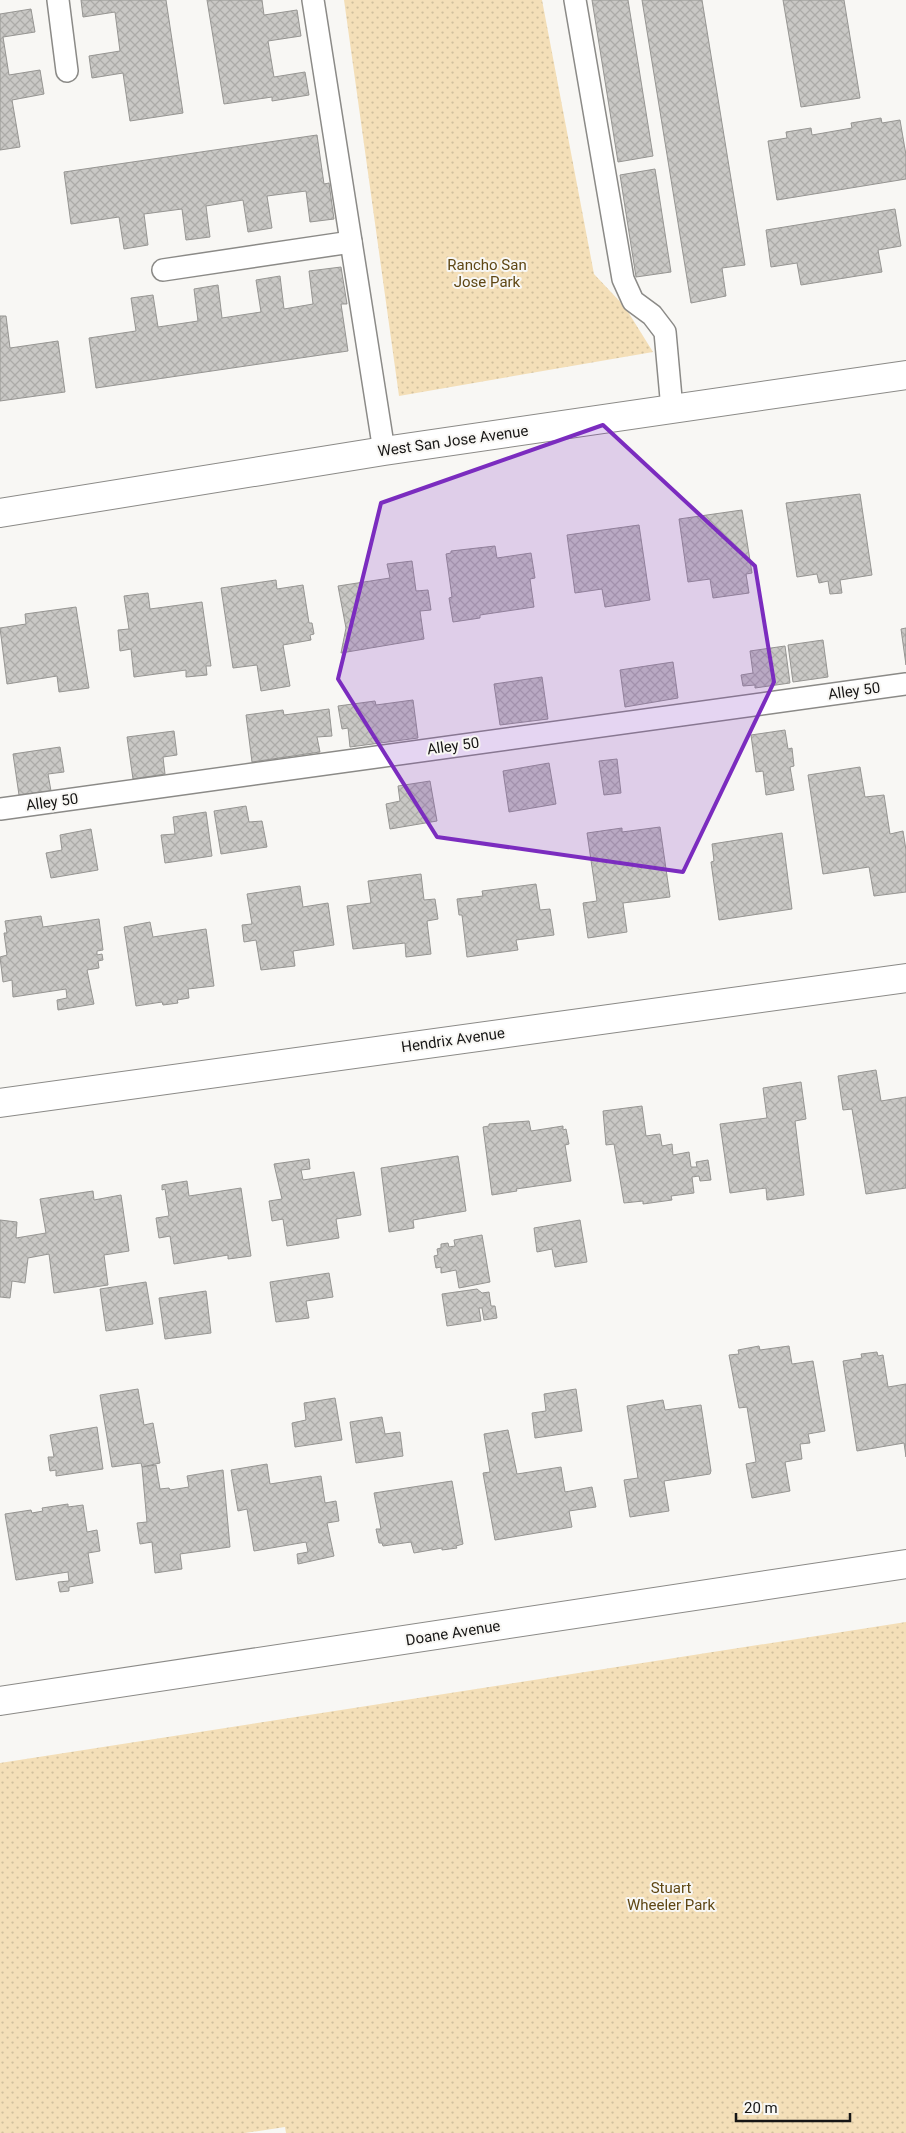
<svg xmlns="http://www.w3.org/2000/svg" width="906" height="2133" viewBox="0 0 906 2133" font-family="Roboto,sans-serif">
<style>
.grass{fill:url(#grass-dots)}
.building{fill:url(#building-cross-hatch);stroke:#969592}
.lines{fill:none;stroke-linecap:round;stroke-linejoin:round}
.lane-casing{stroke:#8b8a87;stroke-width:24}
.street-casing{stroke:#8b8a87;stroke-width:30}
.secondary-casing{stroke:#8b8a87;stroke-width:30}
.lane{stroke:#fff;stroke-width:21}
.street{stroke:#fff;stroke-width:28}
.secondary{stroke:#fff;stroke-width:28}
.marked{fill:#7b2cbf;fill-opacity:0.2;stroke:#7b2cbf;stroke-width:4;stroke-linejoin:round}
.labels{text-anchor:middle;stroke-width:4;stroke-linejoin:round;paint-order:stroke}
.park-label{font-size:15px;fill:#5f4714;stroke:#f8f7f4}
.street-label{font-size:15px;fill:#171615;stroke:#f8f7f4}
</style>
<defs>
<pattern id="grass-dots" width="8" height="8" patternUnits="userSpaceOnUse" patternTransform="scale(1.25)"><rect width="8" height="8" fill="#f4dfb8"/><path d="M2 2h.1M6 6h.1" fill="none" stroke="#d0bf9d" stroke-width="1.8" stroke-linecap="round"/></pattern>
<pattern id="building-cross-hatch" width="8" height="8" patternUnits="userSpaceOnUse" patternTransform="scale(1.25)"><rect width="8" height="8" fill="#c9c8c5"/><path d="M0 0l8 8M0 8l8-8" fill="none" stroke="#acaba8"/></pattern>
</defs>
<rect width="100%" height="100%" fill="#f8f7f4"/>
<g class="grass">
<polygon points="344,0 542,0 594,274 625,307 653,352 399,396"/>
<polygon points="906,1622 906,2133 286,2133 285,2127 245,2133 0,2133 0,1763"/>
</g>
<g class="building">
<polygon points="81,0 166,0 183,113 130,121 123,73 92,78 89,56 120,51 115,12 83,17"/>
<polygon points="207,0 262,0 264,15 297,10 301,36 268,41 274,77 305,72 309,95 272,101 272,97 224,104"/>
<polygon points="592,0 628,0 653,156 618,162"/>
<polygon points="642,0 702,0 745,265 722,268 726,296 691,303"/>
<polygon points="783,0 844,0 860,98 801,107"/>
<polygon points="31,9 35,32 3,37 9,75 40,70 44,94 12,100 20,147 0,150 0,14"/>
<polygon points="881,118 882,123 900,120 906,155 906,179 777,200 768,141 787,138 786,132 811,128 812,135 852,128 851,123"/>
<polygon points="317,135 324,184 329,183 334,219 310,222 306,191 267,196 272,228 248,232 243,200 206,206 210,237 186,240 182,209 144,214 148,245 124,249 119,217 71,224 64,172"/>
<polygon points="655,169 671,272 636,277 620,175"/>
<polygon points="895,209 901,246 878,250 882,272 801,285 797,263 771,267 766,230"/>
<polygon points="341,267 347,304 341,304 348,351 96,388 89,338 136,331 131,298 153,295 158,327 198,321 194,289 218,285 222,318 261,312 256,280 280,276 284,309 313,304 309,271"/>
<polygon points="0,316 6,316 10,348 58,341 65,392 0,401"/>
<polygon points="860,494 872,575 840,580 842,593 830,594 828,581 819,583 817,574 797,577 786,503"/>
<polygon points="742,510 752,573 746,574 749,593 713,598 710,579 688,582 679,519"/>
<polygon points="639,525 650,600 605,607 602,589 575,593 567,535"/>
<polygon points="495,546 497,558 531,553 535,578 530,579 534,607 480,615 480,618 453,622 449,598 452,597 446,554 451,553 451,551"/>
<polygon points="412,561 416,591 428,590 431,610 420,611 424,639 341,653 346,628 338,586 390,578 387,564"/>
<polygon points="276,580 277,589 303,585 309,623 312,623 314,634 310,635 311,640 283,645 290,686 261,691 257,665 233,668 221,588"/>
<polygon points="148,593 150,609 202,602 211,666 206,666 207,675 186,677 186,670 134,677 131,649 120,651 118,630 129,629 124,596"/>
<polygon points="76,607 89,688 59,692 57,676 7,684 0,628 26,624 25,614"/>
<polygon points="906,628 906,665 901,629"/>
<polygon points="823,640 828,677 793,682 788,645"/>
<polygon points="785,646 790,683 755,688 755,685 743,686 741,675 753,673 750,651"/>
<polygon points="673,662 678,698 625,707 620,670"/>
<polygon points="542,677 548,719 500,725 494,684"/>
<polygon points="413,700 418,738 350,747 348,728 342,729 338,706 375,701 376,705"/>
<polygon points="329,709 332,736 317,737 320,752 252,762 246,715 283,710 284,715"/>
<polygon points="785,730 788,749 792,748 794,766 790,767 794,790 766,795 763,771 756,772 751,735"/>
<polygon points="174,731 177,755 163,757 165,774 133,779 127,737"/>
<polygon points="60,747 64,772 48,774 51,791 19,795 13,754"/>
<polygon points="617,759 621,793 604,795 599,761"/>
<polygon points="549,763 556,804 509,812 503,771"/>
<polygon points="860,767 865,797 884,795 890,834 903,831 906,850 906,892 874,896 869,867 823,874 808,775"/>
<polygon points="430,781 437,821 390,829 386,804 400,801 398,786"/>
<polygon points="246,806 249,822 262,821 267,847 221,854 214,811"/>
<polygon points="206,812 212,856 165,863 161,835 175,834 173,817"/>
<polygon points="660,827 670,897 623,903 627,932 588,938 583,903 597,901 587,833 622,828 622,832"/>
<polygon points="91,829 98,870 51,878 46,853 62,850 60,835"/>
<polygon points="782,833 792,909 719,920 711,862 714,861 712,844"/>
<polygon points="421,874 424,900 435,899 438,919 427,921 431,954 406,957 405,943 353,949 347,906 371,903 368,881"/>
<polygon points="536,884 540,910 550,909 554,935 516,940 518,950 467,957 462,915 459,915 457,899 483,896 482,891"/>
<polygon points="300,886 303,907 328,903 334,945 293,951 295,966 261,970 256,940 244,942 242,925 252,924 247,894"/>
<polygon points="41,916 43,927 99,919 103,950 97,951 97,955 102,954 103,960 98,961 99,968 87,970 94,1004 58,1010 57,1000 67,998 66,989 13,997 12,980 3,982 0,957 7,955 4,933 7,933 5,921"/>
<polygon points="150,922 153,937 206,929 214,986 188,989 189,998 177,1000 178,1003 163,1005 162,1002 136,1006 124,927"/>
<polygon points="876,1070 881,1101 906,1097 906,1188 866,1194 852,1109 843,1110 838,1076"/>
<polygon points="801,1082 806,1119 795,1121 804,1195 767,1200 766,1188 730,1193 720,1124 767,1118 763,1088"/>
<polygon points="642,1106 646,1136 660,1134 662,1146 672,1144 673,1155 689,1152 691,1167 697,1167 696,1162 708,1160 711,1180 700,1181 699,1176 692,1177 694,1193 671,1196 672,1200 643,1204 643,1201 624,1203 614,1144 606,1145 603,1111"/>
<polygon points="529,1121 531,1131 563,1126 563,1130 566,1129 569,1144 565,1145 571,1181 516,1189 517,1191 492,1195 483,1127 489,1126 489,1124"/>
<polygon points="458,1156 466,1211 413,1220 414,1228 389,1232 381,1168"/>
<polygon points="309,1159 310,1169 301,1170 303,1180 354,1172 361,1215 336,1219 339,1238 287,1246 283,1219 272,1221 269,1201 282,1199 274,1164"/>
<polygon points="187,1181 189,1196 241,1188 251,1256 228,1259 228,1255 174,1264 170,1236 159,1238 156,1218 169,1216 165,1189 162,1190 162,1185"/>
<polygon points="93,1191 94,1200 121,1195 129,1251 104,1255 108,1285 54,1293 49,1254 28,1258 25,1283 12,1281 10,1298 0,1297 0,1220 17,1222 16,1238 46,1233 40,1199"/>
<polygon points="580,1220 587,1262 555,1267 552,1249 537,1252 534,1228"/>
<polygon points="482,1235 490,1282 459,1288 456,1270 441,1273 441,1267 436,1268 434,1256 438,1255 437,1249 441,1248 441,1244 448,1243 449,1247 455,1246 454,1240"/>
<polygon points="329,1273 333,1297 306,1301 309,1318 276,1322 270,1282"/>
<polygon points="146,1282 153,1324 106,1331 100,1289"/>
<polygon points="477,1289 482,1293 489,1292 491,1306 495,1306 497,1318 484,1320 482,1308 479,1308 481,1321 447,1326 442,1294"/>
<polygon points="206,1291 211,1333 165,1339 159,1298"/>
<polygon points="759,1346 760,1350 789,1346 792,1364 813,1361 825,1431 808,1434 810,1443 800,1444 802,1459 785,1462 790,1491 752,1498 746,1464 756,1462 747,1407 739,1408 729,1355 739,1354 738,1350"/>
<polygon points="877,1352 878,1356 883,1355 888,1387 906,1384 906,1457 904,1443 857,1451 843,1361 862,1358 861,1354"/>
<polygon points="138,1389 144,1425 153,1423 160,1463 142,1467 141,1463 112,1467 100,1395"/>
<polygon points="576,1389 582,1431 535,1438 532,1413 546,1411 544,1394"/>
<polygon points="335,1398 342,1440 295,1447 292,1423 306,1420 304,1403"/>
<polygon points="663,1400 665,1410 701,1405 711,1471 710,1474 664,1481 669,1511 630,1517 624,1480 638,1478 627,1406"/>
<polygon points="382,1417 385,1434 400,1432 403,1456 356,1463 350,1422"/>
<polygon points="97,1427 103,1469 56,1476 56,1470 50,1471 48,1457 54,1457 50,1435"/>
<polygon points="508,1430 517,1474 561,1467 565,1492 592,1487 596,1507 569,1511 572,1527 495,1540 483,1473 490,1472 484,1434"/>
<polygon points="267,1464 270,1484 321,1476 325,1503 336,1501 339,1521 327,1523 334,1556 298,1564 297,1554 308,1552 306,1542 254,1551 247,1509 238,1511 231,1470"/>
<polygon points="156,1465 160,1489 169,1488 170,1490 189,1487 187,1476 223,1470 230,1547 180,1554 182,1569 155,1573 152,1542 140,1544 137,1523 147,1522 142,1467"/>
<polygon points="452,1481 463,1544 456,1546 457,1548 442,1550 442,1548 414,1553 411,1542 383,1546 382,1543 379,1543 376,1529 381,1529 374,1493"/>
<polygon points="68,1504 68,1507 83,1505 87,1532 97,1530 100,1551 88,1553 93,1583 69,1587 69,1591 60,1592 58,1582 69,1581 68,1572 16,1580 5,1514 31,1510 32,1513 43,1511 42,1508"/>
</g>
<g class="lines">
<g class="lane-casing">
<g id="lane">
<polyline points="58,0 67,71"/>
<polyline points="313,0 384,451"/>
<polyline points="575,0 623,279 633,301 652,315 665,332 672,409"/>
<polyline points="163,270 351,242"/>
<polyline points="0,809 906,684"/>
</g>
</g>
<g class="street-casing">
<g id="street">
<polyline points="0,1103 906,978"/>
<polyline points="0,1701 906,1564"/>
</g>
</g>
<g class="secondary-casing">
<polyline id="secondary" points="0,513 384,451 906,375"/>
</g>
<use href="#lane" class="lane"/>
<use href="#street" class="street"/>
<use href="#secondary" class="secondary"/>
</g>
<path class="marked" d="M 603,425 L 755,566 L 774,682 L 683,872 L 437,837 L 338,679 L 381,503 Z"/>
<g class="labels">
<g class="park-label">
<text x="487" y="270">Rancho San<tspan x="487" dy="17">Jose Park</tspan></text>
<text x="671" y="1893">Stuart<tspan x="671" dy="17">Wheeler Park</tspan></text>
</g>
<g class="street-label">
<text transform="translate(453 441) rotate(-8)" y="5">West San Jose Avenue</text>
<text transform="translate(854 691) rotate(-8)" y="5">Alley 50</text>
<text transform="translate(453 746) rotate(-8)" y="5">Alley 50</text>
<text transform="translate(52 802) rotate(-8)" y="5">Alley 50</text>
<text transform="translate(453 1040) rotate(-8)" y="5">Hendrix Avenue</text>
<text transform="translate(453 1633) rotate(-9)" y="5">Doane Avenue</text>
</g>
</g>
<path d="M736 2113v8h114v-8" fill="none" stroke="#171615" stroke-width="2.5"/>
<text x="744" y="2113" font-size="15" fill="#171615" stroke="#f8f7f4" stroke-width="4" paint-order="stroke">20 m</text>
</svg>
